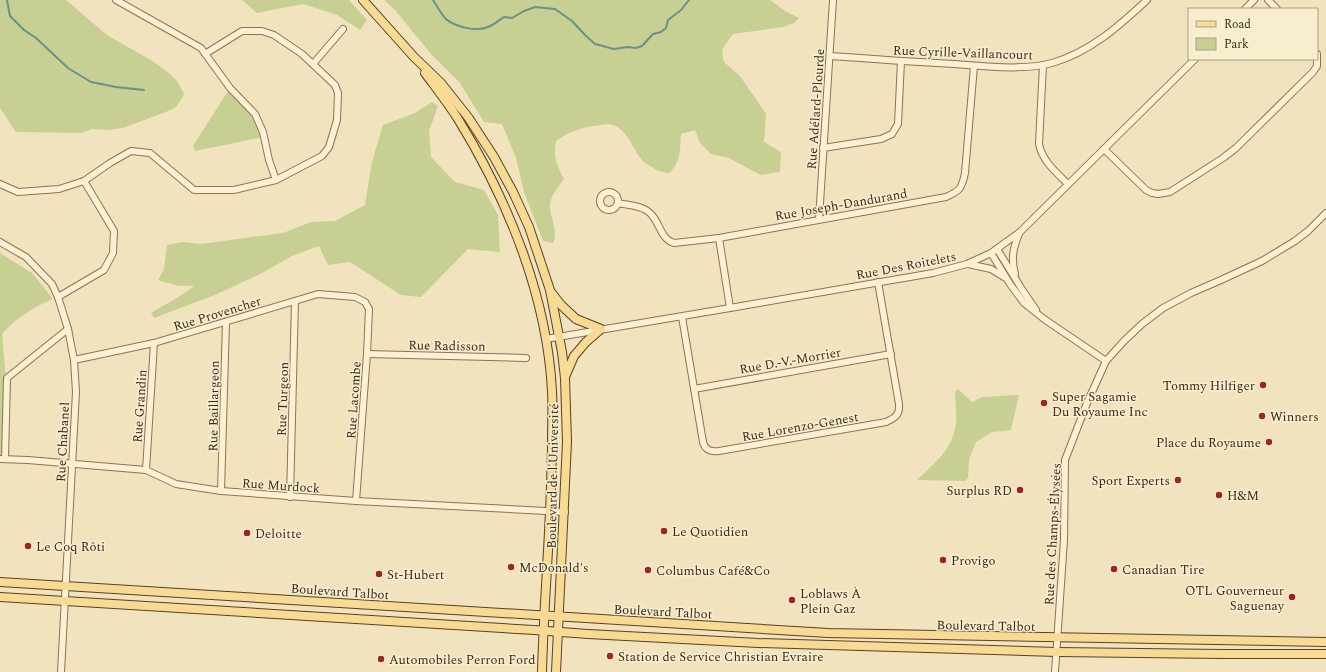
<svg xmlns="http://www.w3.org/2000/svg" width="1326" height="672" viewBox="0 0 1326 672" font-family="Spectral,serif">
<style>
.green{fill:#c7d092}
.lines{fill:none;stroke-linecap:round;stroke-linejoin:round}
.stream{stroke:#699188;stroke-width:2}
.minor-casing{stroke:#8b7356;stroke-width:8}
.major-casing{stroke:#58412b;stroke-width:10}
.minor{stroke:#fbf0d2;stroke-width:6}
.major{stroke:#f7da93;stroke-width:8}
.poi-dot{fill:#9e2321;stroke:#f8edcf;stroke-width:1.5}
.labels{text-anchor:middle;stroke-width:3;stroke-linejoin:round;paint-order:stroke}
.street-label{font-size:13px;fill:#392a1b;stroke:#f8edcf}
.poi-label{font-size:13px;fill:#392a1b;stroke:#f8edcf;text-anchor:start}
</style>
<rect width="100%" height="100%" fill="#f1e3be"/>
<g class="green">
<polygon points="0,0 66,0 107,35 154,62 169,73 178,82 184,94 177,106 171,110 123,128 109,130 92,129 82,133 16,132 0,108"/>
<polygon points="242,0 349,0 367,20 360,30 337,15 303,4 257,13"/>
<path d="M 384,0 L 770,0 L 785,11 L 799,18 L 794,23 L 783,27 L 733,34 L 723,48 L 722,53 L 724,62 L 740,76 L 766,114 L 764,142 L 781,152 L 780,172 L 761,175 L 729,158 L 711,154 L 700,143 L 695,130 L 681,134 C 680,149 681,163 669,173 C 660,172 652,168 644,162 C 632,150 628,127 609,124 C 604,124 598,126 593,126 C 580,128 567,133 556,141 C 553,157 557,165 564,179 C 559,186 551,195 550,204 C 549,217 559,230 553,243 L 543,241 L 524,192 L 516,158 L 502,124 L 484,122 L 460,83 L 431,54 L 395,10 Z"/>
<polygon points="230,88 255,114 264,137 195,151 193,146"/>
<path d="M 432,102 L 438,106 L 429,131 L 431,157 L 455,182 L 484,190 L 498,215 L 500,252 L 468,249 L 421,297 L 401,295 L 350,262 L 328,265 L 319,246 L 292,256 L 260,274 L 215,295 L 154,318 L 151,313 C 165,304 181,297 194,286 L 179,286 L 158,280 L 164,269 L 167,245 L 183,242 L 201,244 L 283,233 L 311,222 L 335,221 L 365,205 L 372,162 L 383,125 L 415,113 Z"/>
<path d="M 0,253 L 32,273 L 53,299 C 34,307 16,318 2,334 L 7,392 L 5,456 L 0,456 Z"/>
<path d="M 958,389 L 972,402 L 982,397 L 1019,395 L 1011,430 L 992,432 L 976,442 L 969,460 L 968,478 L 965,481 L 917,480 C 935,463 953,449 956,423 C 957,413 955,401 955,392 Z"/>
</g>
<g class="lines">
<g class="stream">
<polyline points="7,0 10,16 24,30 36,38 68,68 91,82 116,87 144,90"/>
<path d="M 433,0 C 437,6 441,14 446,19 C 455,27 477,32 488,27 C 494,25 499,20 504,17 L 512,18 L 524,11 L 535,7 L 555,9 L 572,21 L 585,35 L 595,44 L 614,49 L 627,47 L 636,48 L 642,46 L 653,34 L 661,32 L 666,28 L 668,20 L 681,10 L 689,0"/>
</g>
<g class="minor-casing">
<g id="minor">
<polyline points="116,0 201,48 230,88 255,114 263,132 269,160 276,180"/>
<polyline points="1268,0 1277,9"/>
<polyline points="1245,9 1254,0"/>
<path d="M 830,56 C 872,59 913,62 955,64 C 983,66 1024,71 1052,63 C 1090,52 1118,27 1147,0"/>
<polyline points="313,64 343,29"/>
<path d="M 1043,65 L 1039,144 C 1042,161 1057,173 1068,184"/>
<polyline points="823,148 881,139 892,134 898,124 901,61"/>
<polyline points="1104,149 1146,190 1152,193 1158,194 1170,192 1223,158 1236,148 1313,72 1317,66 1317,54"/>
<polyline points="0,184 18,192 59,189 84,181 110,163 131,151 150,153 194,190 234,190 276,180 322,156 329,147 337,120 338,93 335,85 302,54 274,35 262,31 242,31 205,54"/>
<circle cx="609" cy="201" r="9"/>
<path d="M 618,203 C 627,205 638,205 646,210 C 660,218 659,239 674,243 L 719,238 L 946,197 C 960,191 962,188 965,173 L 974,66"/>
<polyline points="819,219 833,0"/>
<polyline points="719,238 730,308"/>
<polyline points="0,242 26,257 52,284 58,297 68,329 74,360 76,392 61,672"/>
<polyline points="997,249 1023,291 1036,310"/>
<polyline points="991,253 1010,284 1024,303 1044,319 1106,361"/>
<polyline points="968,264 991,269 1004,277"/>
<path d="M 1015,274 C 1011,259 1013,248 1019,234"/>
<polyline points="58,297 104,270 113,253 114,231 84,181"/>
<path d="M 682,317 L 703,442 C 705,450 710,452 719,451 L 886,422 C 895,418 900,415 899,404 L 878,282"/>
<polyline points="546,339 730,308 933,273 967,264 991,253 1020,232 1195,59"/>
<polyline points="367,354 526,358"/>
<polyline points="74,360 154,343 318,294 355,297 365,302 369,309 367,354 356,501"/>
<polyline points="694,389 891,354"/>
<polyline points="0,459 28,460 146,470 176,484 221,491 356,501 565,512"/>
<polyline points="5,459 7,378 68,329"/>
<polyline points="146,470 154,343"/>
<polyline points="221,491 226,322"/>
<polyline points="290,497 295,301"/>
<polyline points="1055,672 1064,540 1065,460 1087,403 1106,361 1124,341 1142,324 1163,308 1191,293 1221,280 1262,261 1295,241 1308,231 1326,213"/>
</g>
</g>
<g class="major-casing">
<g id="major">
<polyline points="363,0 414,57 441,83 468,117 494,157 513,192 529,227 550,290 562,352 565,378 567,442 556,672"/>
<path d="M 425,73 C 436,88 448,103 458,119 C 508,200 547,296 552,391 C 553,407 552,423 552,438 C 552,517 544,594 542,672"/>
<polyline points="551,292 561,305 576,319 601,329 586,342 574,356 565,377"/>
<polyline points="0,582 828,633 1326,642"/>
<polyline points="0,597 534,630 588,634 758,643 1057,652 1223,654 1326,654"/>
</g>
</g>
<use href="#minor" class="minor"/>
<use href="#major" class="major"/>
</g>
<g class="poi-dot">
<circle cx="1263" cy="385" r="4"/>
<circle cx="1044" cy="403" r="4"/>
<circle cx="1262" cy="416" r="4"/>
<circle cx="1269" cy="442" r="4"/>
<circle cx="1178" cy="480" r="4"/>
<circle cx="1020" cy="490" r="4"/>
<circle cx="1219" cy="495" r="4"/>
<circle cx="664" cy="531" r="4"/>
<circle cx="247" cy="533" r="4"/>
<circle cx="28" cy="546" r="4"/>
<circle cx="943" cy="560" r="4"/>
<circle cx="511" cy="567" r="4"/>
<circle cx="1114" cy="569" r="4"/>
<circle cx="648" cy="570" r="4"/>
<circle cx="379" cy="574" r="4"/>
<circle cx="1292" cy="597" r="4"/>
<circle cx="792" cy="600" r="4"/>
<circle cx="610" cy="656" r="4"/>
<circle cx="381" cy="659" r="4"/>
</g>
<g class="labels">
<g class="street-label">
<text transform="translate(963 52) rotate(2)" y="5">Rue Cyrille-Vaillancourt</text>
<text transform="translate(815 109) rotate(-86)" y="5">Rue Adélard-Plourde</text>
<text transform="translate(841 204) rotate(-10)" y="5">Rue Joseph-Dandurand</text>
<text transform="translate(906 265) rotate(-11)" y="5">Rue Des Roitelets</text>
<text transform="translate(217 313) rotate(-17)" y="5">Rue Provencher</text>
<text transform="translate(447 345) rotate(1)" y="5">Rue Radisson</text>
<text transform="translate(790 360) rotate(-10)" y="5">Rue D.-V.-Morrier</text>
<text transform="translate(282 399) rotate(-88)" y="5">Rue Turgeon</text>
<text transform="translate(353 400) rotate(-86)" y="5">Rue Lacombe</text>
<text transform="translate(139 406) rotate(-86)" y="5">Rue Grandin</text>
<text transform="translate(213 406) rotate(-89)" y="5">Rue Baillargeon</text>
<text transform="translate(800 426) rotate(-10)" y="5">Rue Lorenzo-Genest</text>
<text transform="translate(62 442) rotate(-87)" y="5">Rue Chabanel</text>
<text transform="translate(552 476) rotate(-89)" y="5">Boulevard de l'Université</text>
<text transform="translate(281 485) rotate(4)" y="5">Rue Murdock</text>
<text transform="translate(1052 534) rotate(-87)" y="5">Rue des Champs-Élysées</text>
<text transform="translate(340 591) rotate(4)" y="5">Boulevard Talbot</text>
<text transform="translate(663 611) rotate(3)" y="5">Boulevard Talbot</text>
<text transform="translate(986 625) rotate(1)" y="5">Boulevard Talbot</text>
</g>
<g class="poi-label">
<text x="1255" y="390" text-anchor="end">Tommy Hilfiger</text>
<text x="1052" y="401">Super Sagamie<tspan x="1052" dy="15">Du Royaume Inc</tspan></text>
<text x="1270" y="421">Winners</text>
<text x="1261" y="447" text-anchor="end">Place du Royaume</text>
<text x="1170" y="485" text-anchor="end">Sport Experts</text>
<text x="1012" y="495" text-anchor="end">Surplus RD</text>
<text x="1227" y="500">H&amp;M</text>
<text x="672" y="536">Le Quotidien</text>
<text x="255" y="538">Deloitte</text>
<text x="36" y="551">Le Coq Rôti</text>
<text x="951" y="565">Provigo</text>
<text x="519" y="572">McDonald's</text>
<text x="1122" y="574">Canadian Tire</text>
<text x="656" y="575">Columbus Café&amp;Co</text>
<text x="387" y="579">St-Hubert</text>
<text x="1284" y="595" text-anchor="end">OTL Gouverneur<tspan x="1284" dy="15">Saguenay</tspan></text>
<text x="800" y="598">Loblaws À<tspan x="800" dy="15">Plein Gaz</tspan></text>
<text x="618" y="661">Station de Service Christian Evraire</text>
<text x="389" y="664">Automobiles Perron Ford</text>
</g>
</g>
<rect x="1188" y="8" width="130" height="52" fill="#f8edcf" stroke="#ac9f87"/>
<rect x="1196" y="21" width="20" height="6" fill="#f7da93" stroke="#ac9f87"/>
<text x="1224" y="28" font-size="12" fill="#392a1b">Road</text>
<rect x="1196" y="38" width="20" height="12" fill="#c7d092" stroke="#ac9f87"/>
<text x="1224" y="48" font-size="12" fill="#392a1b">Park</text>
</svg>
